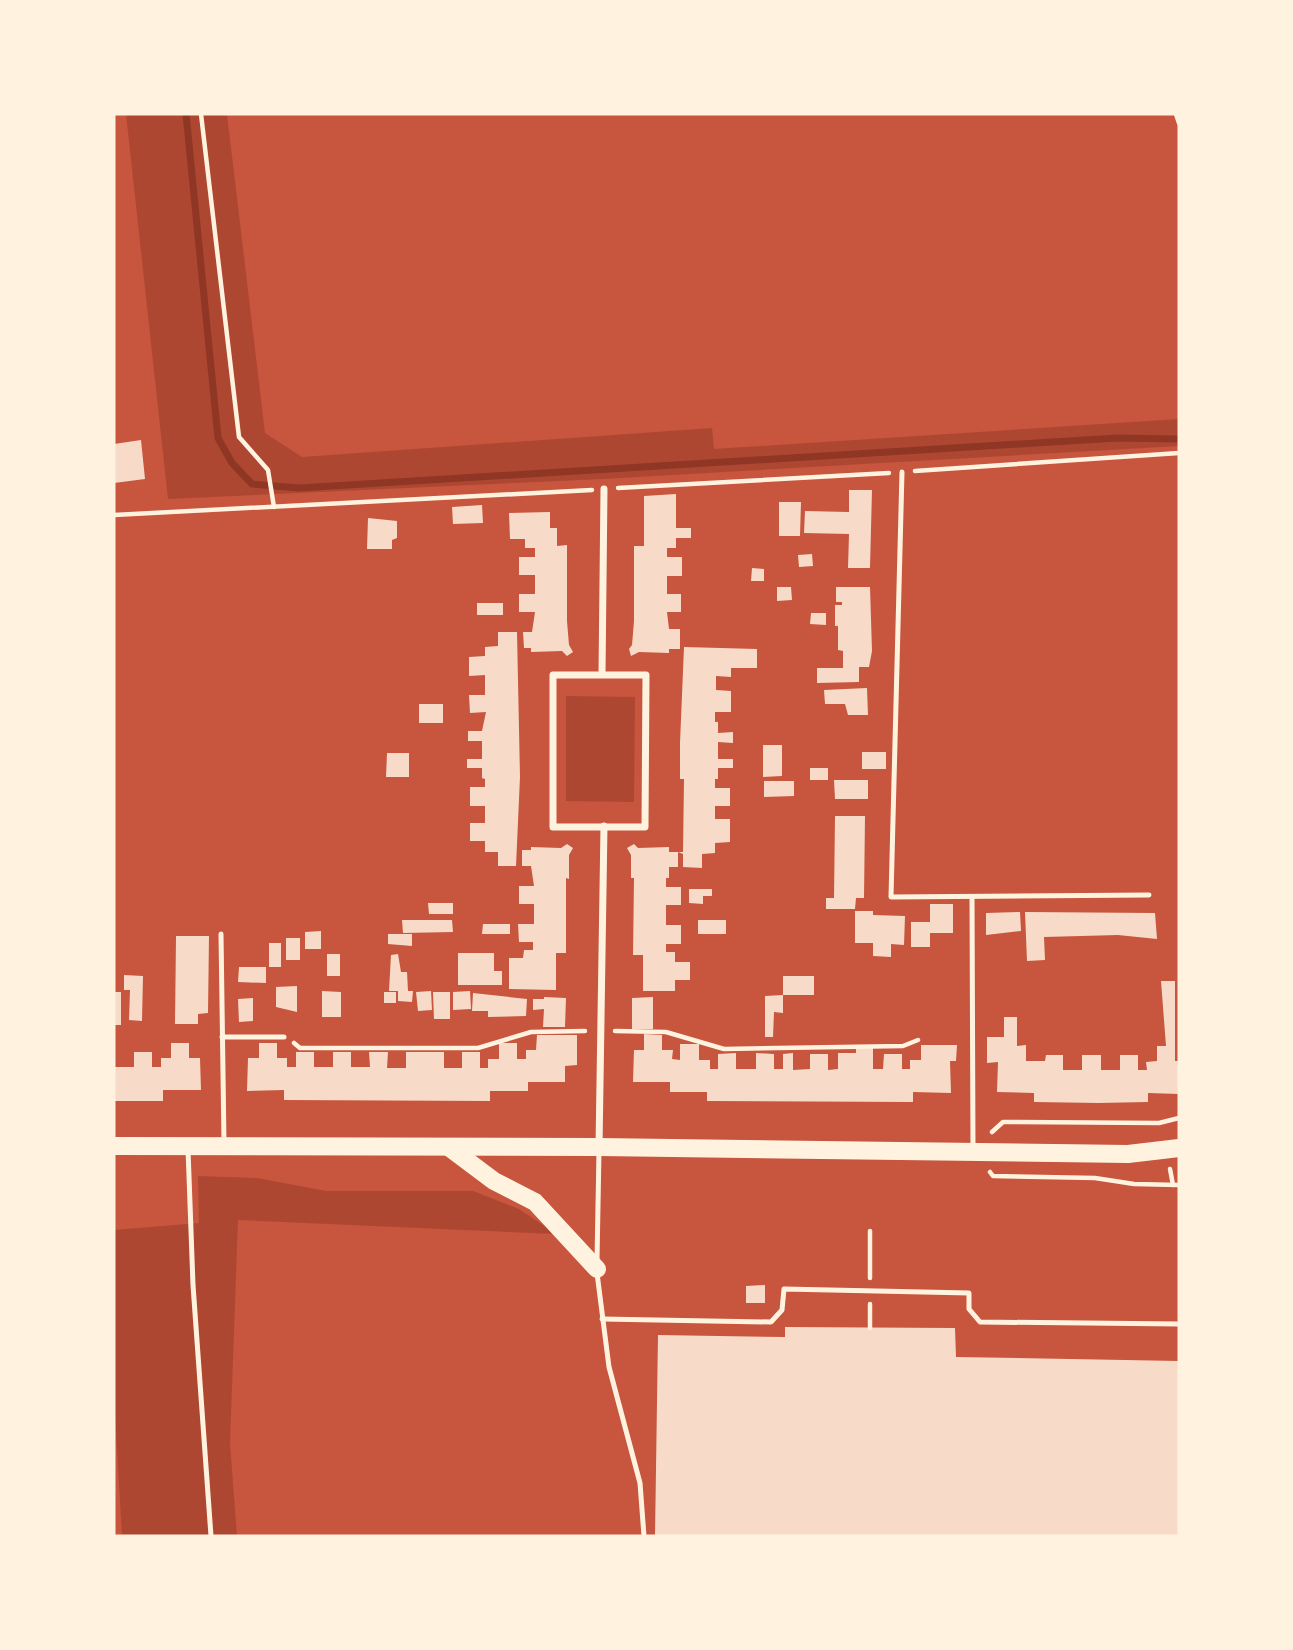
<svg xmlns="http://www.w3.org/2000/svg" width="1293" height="1650" viewBox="0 0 1293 1650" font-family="'Exo 2',sans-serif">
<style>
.green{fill:#ae4732}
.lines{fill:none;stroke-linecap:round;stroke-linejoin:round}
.stream{stroke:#8f3625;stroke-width:7}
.building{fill:#f7dbc8}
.path{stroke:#fff3e0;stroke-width:4.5}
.service{stroke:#fff3e0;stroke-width:5}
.minor{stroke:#fff3e0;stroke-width:7}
.primary{stroke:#fff3e0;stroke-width:18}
</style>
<rect width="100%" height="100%" fill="#c8553d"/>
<g class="green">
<polygon points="126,114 227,114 265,433 302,457 712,428 714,449 1179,419 1179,446 602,479 168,499"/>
<polygon points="566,696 635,697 634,802 566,801"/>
<polygon points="198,1176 257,1178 326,1191 473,1191 519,1209 556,1234 238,1220 230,1443 237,1536 122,1536 114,1397 114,1230 199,1223"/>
</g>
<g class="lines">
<polyline class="stream" points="186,114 218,438 232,463 252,484 299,488 1117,438 1179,439"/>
</g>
<g class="building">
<polygon points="141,440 145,479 114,483 114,444"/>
<polygon points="849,490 872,490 870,568 848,568 849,534 804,533 805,511 849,512"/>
<polygon points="676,494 676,528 691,528 691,538 676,538 676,548 667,548 667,557 682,557 682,576 667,576 667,594 681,594 681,612 667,612 669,629 680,629 680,649 669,649 669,653 639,652 631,656 629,649 632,645 634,621 634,546 644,546 644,496"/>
<polygon points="779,502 801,502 800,536 779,536"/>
<polygon points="482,505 483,523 453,524 452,507"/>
<polygon points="550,512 550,528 557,528 557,546 567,545 567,621 569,645 573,652 567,656 562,651 531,652 531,648 524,648 523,632 532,632 535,612 519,612 519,594 535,594 535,575 519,575 519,557 535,557 535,548 525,548 525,539 510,539 509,513"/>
<polygon points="368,518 397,521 397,538 392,540 392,549 367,549"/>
<polygon points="812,554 813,566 799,567 798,555"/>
<polygon points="752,568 764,569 764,581 751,581"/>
<polygon points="777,587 791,587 792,600 777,601"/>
<polygon points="836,587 870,587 872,651 869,667 859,667 859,682 817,683 817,668 843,668 843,651 838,650 838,626 835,626 835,605 842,605 842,602 836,602"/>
<rect x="477" y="603" width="26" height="12"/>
<polygon points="811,613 826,613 826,625 810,624"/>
<polygon points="498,632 517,632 520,777 516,866 498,866 498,852 485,852 485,841 470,841 470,823 485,823 485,806 470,806 470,787 485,787 485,779 482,778 482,768 467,768 467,759 482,759 482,741 468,741 468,731 482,731 486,712 470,713 469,695 485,695 485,675 469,676 469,657 485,656 485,647 498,646"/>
<polygon points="684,647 757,649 757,668 731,668 731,677 716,676 716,690 731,691 731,712 715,712 715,722 718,722 718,733 733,732 733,743 718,742 718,759 733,759 733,768 718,768 718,779 715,779 715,788 730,788 730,806 715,806 715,819 730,819 730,842 715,843 715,853 702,854 702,868 683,867 683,854 678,852 678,867 669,867 669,878 666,878 666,887 681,887 681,905 666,905 666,925 681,925 681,944 666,944 666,952 675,952 675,962 690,962 690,980 675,980 675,991 643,991 643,955 633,955 634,878 631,878 631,855 627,848 634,844 638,848 669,847 669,852 683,852 684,779 680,779 680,743"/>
<polygon points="867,688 868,715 848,715 845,704 825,704 824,690"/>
<rect x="419" y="704" width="24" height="19"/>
<polygon points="763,745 782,745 782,776 763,777"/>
<rect x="862" y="752" width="24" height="17"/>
<polygon points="387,753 409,753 409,777 386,777"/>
<rect x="810" y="768" width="18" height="12"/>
<polygon points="834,780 868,780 868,799 835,799"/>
<polygon points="764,781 794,781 794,796 764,797"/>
<polygon points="835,816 865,816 864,898 856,898 855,909 826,909 826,898 834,898"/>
<polygon points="567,844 573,848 569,855 569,879 566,878 566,953 556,953 556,990 509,989 509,958 523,958 524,950 533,950 533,942 519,942 518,924 534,924 534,904 519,904 519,886 534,886 531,866 522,866 522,850 531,850 531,847 561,848"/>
<polygon points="689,889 712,889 712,896 703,896 703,904 689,903"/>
<polygon points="428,903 453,903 453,914 429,914"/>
<polygon points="930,904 953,904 953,933 930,933 930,947 911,947 911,922 930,922"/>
<polygon points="855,911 873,911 873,915 905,916 904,945 891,944 891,957 873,956 873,943 855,943"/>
<polygon points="1020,912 1021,931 986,935 986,913"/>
<polygon points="1025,912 1155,913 1157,939 1118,935 1044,937 1045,960 1027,961"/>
<polygon points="402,920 452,920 453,932 403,933"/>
<rect x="698" y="920" width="28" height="14"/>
<polygon points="483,924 510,924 510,934 482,934"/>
<polygon points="321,931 321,949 305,949 305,932"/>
<polygon points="388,934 412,934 412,946 388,944"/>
<polygon points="176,936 209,936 208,1013 198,1014 198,1024 175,1024"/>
<rect x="286" y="938" width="14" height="22"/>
<rect x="269" y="943" width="12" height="24"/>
<polygon points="458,953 494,953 494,971 502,971 502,985 458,985"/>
<rect x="327" y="954" width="13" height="22"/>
<polygon points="398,954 401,972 407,972 408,991 413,991 412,1002 398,1001 398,991 389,991 391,955"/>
<polygon points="239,967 266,967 266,983 238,982"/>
<polygon points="124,975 143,976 142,1021 129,1020 130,990 124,990"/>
<rect x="783" y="976" width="31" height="19"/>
<polygon points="1161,981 1175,981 1175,1061 1179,1061 1179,1094 1148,1093 1148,1102 1098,1103 1034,1102 1034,1093 997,1092 998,1062 987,1063 987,1037 1004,1037 1004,1017 1017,1017 1017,1046 1026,1045 1026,1061 1045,1061 1046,1055 1063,1055 1063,1070 1082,1070 1082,1055 1101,1055 1101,1070 1120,1070 1120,1055 1138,1055 1138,1070 1147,1070 1146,1062 1157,1061 1157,1046 1166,1046"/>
<polygon points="297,986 297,1012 276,1007 276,987"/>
<polygon points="322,991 341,992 341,1017 322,1017"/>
<polygon points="431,991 432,1010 418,1011 416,992"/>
<polygon points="470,991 471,1009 453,1010 453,992"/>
<rect x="114" y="992" width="7" height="33"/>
<rect x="384" y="992" width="12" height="11"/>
<polygon points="433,992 450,992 450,1019 434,1019"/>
<polygon points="473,993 527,999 526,1016 488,1017 488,1011 472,1011"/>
<polygon points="783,995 783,1013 774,1012 773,1037 765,1037 765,996"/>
<polygon points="544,997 566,998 565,1027 543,1027 544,1009 533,1010 533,999 544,999"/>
<polygon points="653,997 653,1029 632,1029 632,998"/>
<polygon points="253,998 253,1021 239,1022 238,999"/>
<polygon points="644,1034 662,1035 662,1050 673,1050 672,1059 680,1060 680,1044 699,1044 699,1060 710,1060 710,1069 718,1069 718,1054 736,1053 736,1069 756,1069 756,1053 774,1054 774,1069 783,1069 783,1054 793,1053 793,1070 810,1069 810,1054 828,1054 828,1070 838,1069 838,1053 856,1053 856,1047 873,1047 873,1069 883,1069 884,1054 902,1054 902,1069 910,1069 910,1060 921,1060 921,1045 957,1045 956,1061 950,1061 951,1093 913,1092 913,1102 707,1101 707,1092 670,1092 670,1082 633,1082 634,1050 644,1050"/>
<polygon points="537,1035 577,1035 577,1065 565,1066 565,1082 528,1082 528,1091 490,1091 490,1101 284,1100 284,1090 247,1091 248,1058 259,1058 259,1043 277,1043 277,1058 287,1058 287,1067 296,1067 296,1052 314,1052 314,1067 333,1067 333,1052 351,1052 351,1067 370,1067 369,1052 388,1052 387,1068 406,1068 406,1052 444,1052 444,1068 462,1068 462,1052 480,1052 480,1068 488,1068 488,1059 499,1059 499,1043 517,1043 517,1059 526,1059 526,1050 536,1050"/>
<polygon points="171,1043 189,1043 189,1058 200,1058 201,1090 163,1090 163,1101 114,1101 114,1067 134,1067 134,1052 152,1052 152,1067 161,1067 161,1058 171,1058"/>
<polygon points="765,1285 765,1303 746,1303 746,1286"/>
<polygon points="785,1327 955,1328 956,1357 1179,1361 1179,1536 655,1536 658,1335 785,1337"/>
</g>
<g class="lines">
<g class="path">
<polyline points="201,114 239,437 268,470 274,507"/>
<polyline points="1176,114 1179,123"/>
<polyline points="915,471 1179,453"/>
<polyline points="618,488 889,473"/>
<polyline points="114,515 592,490"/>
<polyline points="615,1031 666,1032 724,1049 903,1046 918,1040"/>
<polyline points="294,1043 300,1048 478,1048 531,1032 585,1031"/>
<polyline points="992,1132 1003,1122 1159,1123 1179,1118"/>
<polyline points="1170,1169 1173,1185"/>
<polyline points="990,1172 993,1176 1095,1178 1134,1184 1179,1185"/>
<polyline points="870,1231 870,1278"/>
<polyline points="870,1304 870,1328"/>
</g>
<g class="service">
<polyline points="902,472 891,897 1149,895"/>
<polyline points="972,897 973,1149"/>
<polyline points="221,934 224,1142"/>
<polyline points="222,1037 284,1037"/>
<polyline points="188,1149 193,1285 211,1536"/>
<polyline points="597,1260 599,1151"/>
<polyline points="597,1273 609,1367 640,1483 644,1536"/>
<polyline points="602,1319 771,1322 782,1310 784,1289 969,1293 969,1309 980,1322 1179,1324"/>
</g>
<g class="minor">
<polyline points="602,674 604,489"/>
<polygon points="553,675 646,675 645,827 553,827"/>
<polyline points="599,1147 604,826"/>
</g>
<g class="primary">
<polyline points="114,1146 599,1147 1128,1154 1179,1148"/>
<polyline points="450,1148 494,1181 535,1202 597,1269"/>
</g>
</g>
<rect width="1293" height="1650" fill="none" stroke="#fff3e0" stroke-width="231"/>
</svg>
